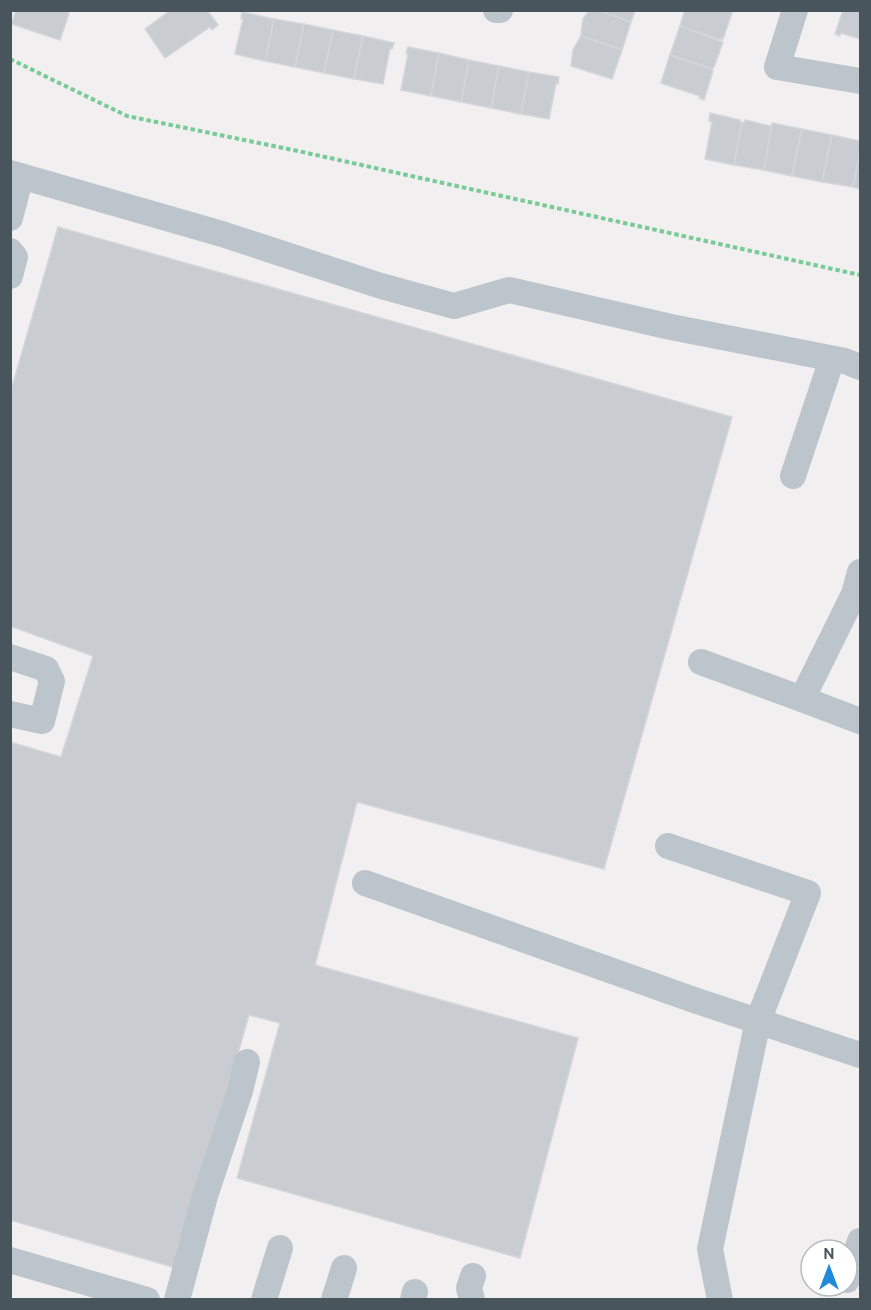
<svg xmlns="http://www.w3.org/2000/svg" width="871" height="1310" viewBox="0 0 871 1310" font-family="Cabin,sans-serif">
<style>
.building{fill:#c9cdd1;stroke:#d3d6da;stroke-width:1.5}
.lines{fill:none;stroke-linecap:round;stroke-linejoin:round}
.path{stroke:#78ca97;stroke-width:4;stroke-dasharray:4.5 3;stroke-linecap:butt}
.minor{stroke:#bbc5cb;stroke-width:26}
</style>
<rect width="100%" height="100%" fill="#f1efef"/>
<g class="building">
<polygon points="16,10 70,10 60,40 12,24"/>
<polygon points="171,10 207,10 218,25 212,30 210,27 165,58 145,29"/>
<polygon points="589,10 598,10 631,22 622,50 581,36 583,19"/>
<polygon points="598,10 635,10 631,22"/>
<polygon points="685,10 731,11 732,13 723,39 721,38 721,40 680,26"/>
<polygon points="843,10 860,10 860,39 841,33 840,36 835,34"/>
<polygon points="242,12 274,19 265,61 235,54 243,19 241,19"/>
<polygon points="274,19 304,24 295,67 265,61"/>
<polygon points="304,24 333,30 324,73 295,67"/>
<polygon points="680,26 723,42 714,67 712,69 670,55"/>
<polygon points="333,30 363,36 354,79 324,73"/>
<polygon points="363,36 394,43 392,49 390,48 383,84 354,79"/>
<polygon points="581,36 622,50 612,79 571,66 573,50"/>
<polygon points="408,47 439,53 431,96 401,90 408,54 406,53"/>
<polygon points="439,53 469,60 461,102 431,96"/>
<polygon points="670,55 712,69 713,71 704,100 699,98 700,96 661,83"/>
<polygon points="469,60 499,66 491,108 461,102"/>
<polygon points="499,66 529,72 521,114 491,108"/>
<polygon points="529,72 559,77 558,84 556,83 549,119 521,114"/>
<polygon points="710,113 740,120 740,122 742,122 734,165 705,159 712,122 709,121"/>
<polygon points="745,120 770,126 772,128 764,170 734,165 742,122 744,123"/>
<polygon points="772,123 802,129 792,176 764,170"/>
<polygon points="802,129 832,135 822,182 792,176"/>
<polygon points="832,135 860,141 860,152 853,187 822,182"/>
<polygon points="860,152 860,189 853,187"/>
<polygon points="58,227 732,417 604,869 357,802 315,965 578,1038 520,1258 237,1178 280,1023 249,1015 176,1268 10,1220 10,742 61,757 93,656 10,626 10,394"/>
</g>
<g class="lines">
<polyline class="path" points="10,59 127,116 298,151 860,275"/>
<g class="minor">
<polyline points="496,10 500,10"/>
<polyline points="795,10 777,67 860,81"/>
<polyline points="10,173 222,234 381,286 454,306 509,290 671,327 845,361 860,367"/>
<polyline points="10,218 21,176"/>
<polyline points="10,251 15,257 10,276"/>
<polyline points="793,476 832,359"/>
<polyline points="10,657 46,669 52,681 42,721 10,714"/>
<polyline points="701,662 802,699 854,594 860,572"/>
<polyline points="802,699 860,721"/>
<polyline points="668,846 808,893 758,1021 710,1249 720,1300"/>
<polyline points="365,883 694,1000 860,1055"/>
<polyline points="10,1260 147,1300"/>
<polyline points="847,1280 860,1241"/>
<polyline points="177,1300 205,1196 240,1091 247,1062"/>
<polyline points="264,1300 280,1248"/>
<polyline points="334,1300 344,1268"/>
<polyline points="413,1300 415,1292"/>
<polyline points="472,1300 469,1288 473,1276"/>
</g>
</g>
<rect width="871" height="1310" fill="none" stroke="#48555c" stroke-width="24"/>
<g transform="translate(829 1268)"><circle r="28" fill="#ffffff" stroke="#b6bbbe" stroke-width="1.5"/>
<path d="M0-4.5L10 22L0 15L-10 22Z" fill="#208adb"/>
<text y="-9" font-size="16" font-weight="bold" text-anchor="middle" fill="#48555c">N</text>
</g>
</svg>
